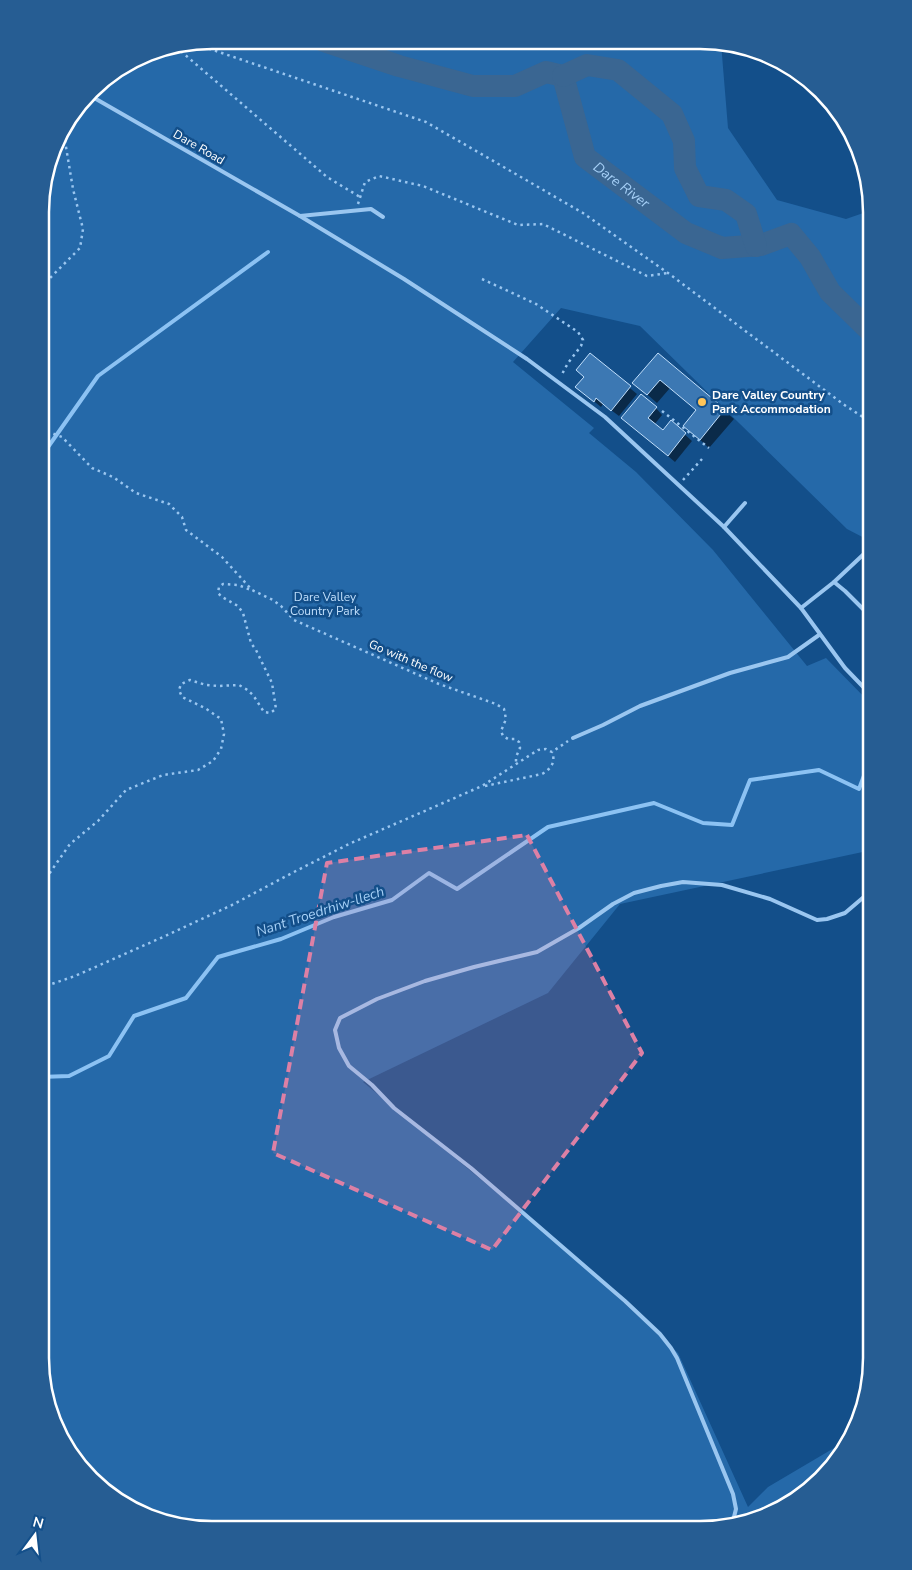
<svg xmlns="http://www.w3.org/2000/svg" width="912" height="1570" viewBox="0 0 912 1570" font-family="'Nunito Sans',sans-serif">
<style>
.green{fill:#2569a9}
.shadow{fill:#0007}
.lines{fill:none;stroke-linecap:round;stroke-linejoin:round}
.stream{stroke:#8cc2f3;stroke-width:4}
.river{stroke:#3a6692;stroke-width:22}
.building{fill:#3c78b3;stroke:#c1dffc}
.path{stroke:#9ac6f0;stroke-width:2.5;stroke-dasharray:2.5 4;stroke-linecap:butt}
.service{stroke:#9ac6f0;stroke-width:4}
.marked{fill:#dd80a5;fill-opacity:0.2;stroke:#dd80a5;stroke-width:4;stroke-dasharray:10 6;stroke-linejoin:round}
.poi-dot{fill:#ffc559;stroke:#134f8a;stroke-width:2}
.labels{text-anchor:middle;stroke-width:5;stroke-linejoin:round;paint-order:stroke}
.street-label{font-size:12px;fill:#fff;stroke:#134f8a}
.poi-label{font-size:12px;font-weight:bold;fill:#fff;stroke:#134f8a;text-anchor:start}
.park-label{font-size:12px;fill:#c1dffc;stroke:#134f8a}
.water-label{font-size:14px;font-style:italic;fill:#a6d0f7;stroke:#134f8a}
.rim{fill:none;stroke:#fff;stroke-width:2.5}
</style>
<rect width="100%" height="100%" fill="#134f8a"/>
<polygon class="green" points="212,40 721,43 728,128 777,200 846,219 872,210 872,542 847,529 640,326 561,308 513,362 594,428 589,433 636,472 713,550 807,666 826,658 872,705 872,850 620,904 548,993 363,1082 571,1254 678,1353 748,1507 768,1487 851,1438 836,1463 796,1501 756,1521 700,1530 189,1528 146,1517 99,1488 49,1414 40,1358 41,190 58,135 98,83 146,53"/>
<g class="shadow">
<polygon points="590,355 637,394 619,416 603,404 601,407 584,393 585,377"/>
<polygon points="658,355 734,419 709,448 685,426 697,411 670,388 657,403 634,383"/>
<polygon points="656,408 662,415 654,425 663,432 671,422 692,441 675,462 630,424"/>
</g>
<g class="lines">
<g class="stream">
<polyline points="41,457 98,376 268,252"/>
<polyline points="40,1077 69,1076 109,1056 134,1016 186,998 218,957 281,939 334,917 392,900 429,873 457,889 548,827 654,803 703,823 732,825 750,780 819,770 859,789 868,765"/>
</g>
<g class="river">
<path id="s1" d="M 324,41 L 399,66 L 473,86 L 515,86 L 546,72 L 563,76 L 585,157 L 686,233 L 722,248 L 761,245 L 791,234 L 810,257 L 830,292 L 872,333"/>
<polyline points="563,76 587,65 618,70 672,114 684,141 685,168 699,196 726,200 746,214 756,246"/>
</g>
</g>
<g class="building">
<polygon points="590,353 631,386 611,411 596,398 594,402 575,387 584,377 576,370"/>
<polygon points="658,353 725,409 700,440 683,426 696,410 660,380 647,395 632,383"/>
<polygon points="641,394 657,407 648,418 663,430 671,420 686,433 668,456 621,418"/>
</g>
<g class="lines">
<g class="path">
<polyline points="197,43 210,49 426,122 583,213 668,273 843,404 872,423"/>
<polyline points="176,47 327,177 360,197"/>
<polyline points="358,204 365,182 379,176 423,186 518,225 543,224 647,276 668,273"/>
<polyline points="482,279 536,304 578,332 583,340 581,346 568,363 561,376"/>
<polyline points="41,287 80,248 83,229 73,189 63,129"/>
<polyline points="662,411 709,448"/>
<polyline points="41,432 46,431 62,437 92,468 113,477 136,493 169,504 182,517 186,530 222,557 252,590 273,600 281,606 294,620 439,684 496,704 504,709 506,719 501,731 503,736 508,739 515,739 519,742 520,748 516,757 516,763 518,764"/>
<polyline points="683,480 702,459"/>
<path d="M 485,786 L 542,774 C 551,769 556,762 552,752"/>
<polyline points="41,883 49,874 70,844 98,821 126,790 163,775 198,770 213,761 221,749 224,734 221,719 205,708 182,697 179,690 181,684 190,680 206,685 218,686 239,685 246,689 253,695 264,712 270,713 276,709 272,683 256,650 251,643 243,613 238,606 222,597 218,593 219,587 223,584 238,585 251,590"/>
<polyline points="40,988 75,976 163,937 232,905 292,873 349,844 482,786 538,750 546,749 552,752 568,741"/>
</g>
<g class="service">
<polyline points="89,95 300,216 404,279 527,359 605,417 724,527 801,608 845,668 872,696"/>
<polyline points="300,216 371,209 383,217"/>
<polyline points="724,527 745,503"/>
<polyline points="834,582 845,591 872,618"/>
<polyline points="801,608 834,582 866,552 872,553"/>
<polyline points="573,738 603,725 640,706 730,673 788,657 819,635"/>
<polyline points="732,1525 736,1509 733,1494 677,1358 671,1348 660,1334 625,1301 471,1168 394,1108 372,1085 349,1066 339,1048 335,1030 340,1018 377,999 425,981 474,967 537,952 579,928 613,904 634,893 661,886 683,882 722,885 770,899 817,920 827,919 845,913 872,890"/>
</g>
</g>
<path class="marked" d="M 527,835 L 642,1053 L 492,1250 L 273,1153 L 327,863 Z"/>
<circle class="poi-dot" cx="702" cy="402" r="5"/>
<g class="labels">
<g class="street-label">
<text transform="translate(199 147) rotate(30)" y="4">Dare Road</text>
<text transform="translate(411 661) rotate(23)" y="4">Go with the flow</text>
</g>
<g class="poi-label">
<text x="712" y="399">Dare Valley Country<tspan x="712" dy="14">Park Accommodation</tspan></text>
</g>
<g class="park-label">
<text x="325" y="601">Dare Valley<tspan x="325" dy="14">Country Park</tspan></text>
</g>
<g class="water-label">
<text dy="5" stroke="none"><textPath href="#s1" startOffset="379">Dare River</textPath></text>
<text transform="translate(320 911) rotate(-18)" y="5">Nant Troedrhiw-llech</text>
</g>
</g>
<path d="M0 0H912V1570H0ZM212 49H700A163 163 0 0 1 863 212V1358A163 163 0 0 1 700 1521H212A163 163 0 0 1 49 1358V212A163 163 0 0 1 212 49Z" fill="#265d93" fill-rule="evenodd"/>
<path class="rim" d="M212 49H700A163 163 0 0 1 863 212V1358A163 163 0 0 1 700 1521H212A163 163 0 0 1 49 1358V212A163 163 0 0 1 212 49Z"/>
<g transform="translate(35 1535) rotate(15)" stroke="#134f8a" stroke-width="4" paint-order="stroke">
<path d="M0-4L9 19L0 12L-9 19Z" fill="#ffffff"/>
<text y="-8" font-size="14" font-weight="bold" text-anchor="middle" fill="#ffffff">N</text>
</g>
</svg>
